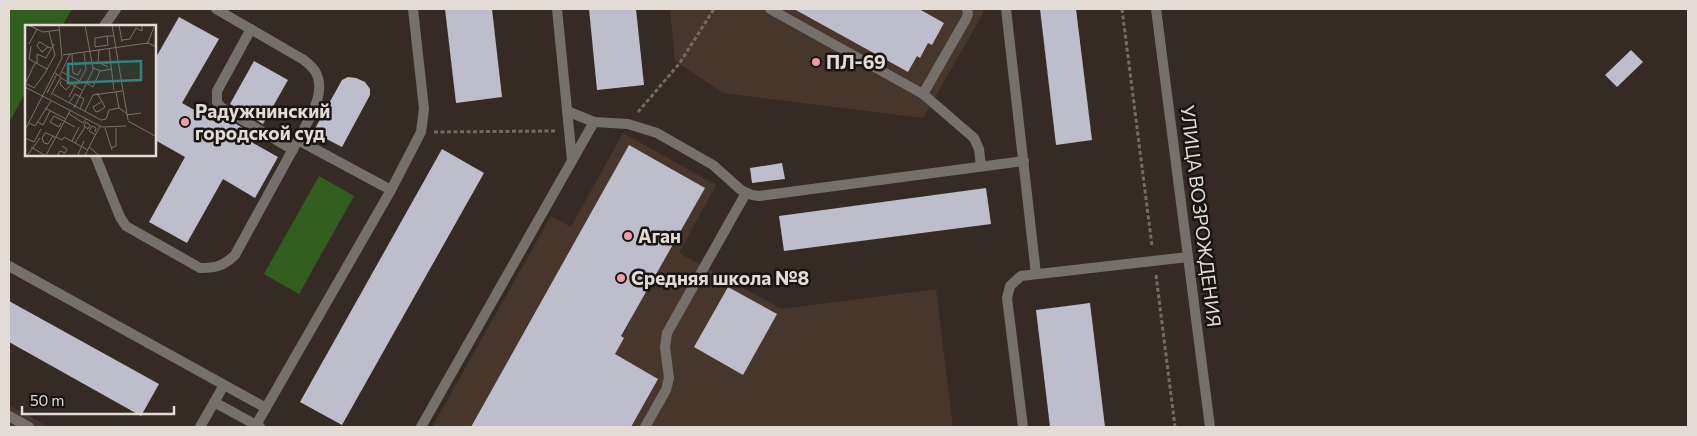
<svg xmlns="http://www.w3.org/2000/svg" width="1697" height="436" viewBox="0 0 1697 436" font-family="Commissioner,sans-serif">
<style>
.built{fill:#46362c}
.green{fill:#315e1e}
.building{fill:#bebdcb}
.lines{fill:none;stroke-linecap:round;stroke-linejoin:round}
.path{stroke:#746a64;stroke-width:3;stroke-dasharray:4 2.5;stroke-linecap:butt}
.service{stroke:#76706d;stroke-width:10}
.minor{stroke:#76706d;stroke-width:10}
.poi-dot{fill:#f39aaa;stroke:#191512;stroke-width:2}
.labels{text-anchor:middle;stroke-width:5;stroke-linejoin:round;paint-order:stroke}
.poi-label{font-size:19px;font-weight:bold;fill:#e2dbd6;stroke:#191512;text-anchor:start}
.street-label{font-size:19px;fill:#e2dbd6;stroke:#191512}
.inset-road{fill:none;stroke:#7b716b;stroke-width:1}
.view{fill:#2f857e;fill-opacity:0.15;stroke:#2f857e;stroke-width:2.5}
.inset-edge{fill:none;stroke:#e2dbd6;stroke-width:2.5}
</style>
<rect width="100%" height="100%" fill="#362b24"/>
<g class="built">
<polygon points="670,9 982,9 983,14 923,118 723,93 675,61"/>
<polygon points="623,133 716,185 679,253 782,309 936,289 953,427 432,427 551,216 571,227"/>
<polygon points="9,405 49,427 9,427"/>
</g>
<g class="green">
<polygon points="9,9 72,9 62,26 26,26 26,91 9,123"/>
<polygon points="319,176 354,196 299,294 264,274"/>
</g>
<g class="building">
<polygon points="445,9 492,9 502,97 456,103"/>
<polygon points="589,9 636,9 644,85 597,90"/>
<polygon points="794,9 919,9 944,23 932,45 928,43 920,58 917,56 908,72"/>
<polygon points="1040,9 1076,9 1092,140 1056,145"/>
<polygon points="179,17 219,39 182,103 219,124 223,116 256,136 253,143 278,157 255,198 223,179 187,243 149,222 185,157 155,140 155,59"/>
<polygon points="1631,50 1643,62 1617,87 1605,75"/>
<polygon points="254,61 288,80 263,124 230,104"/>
<polygon points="348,77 356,78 365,82 370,89 370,95 342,147 313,132 342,80"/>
<polygon points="629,145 705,188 621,336 624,338 615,354 658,379 631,427 471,427"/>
<polygon points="442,149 484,173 342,425 300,402"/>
<polygon points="782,163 785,179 752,183 750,168"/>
<polygon points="986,188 991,224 784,251 779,216"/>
<polygon points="728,287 777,314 743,375 694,347"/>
<polygon points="9,301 159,384 141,416 9,342"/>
<polygon points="1090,303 1105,427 1050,427 1036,310"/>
</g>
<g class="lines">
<g class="path">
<polyline points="1122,9 1152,246"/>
<polyline points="638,112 679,64 714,9"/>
<polyline points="434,132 556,131"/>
<polyline points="1156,275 1175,427"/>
</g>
<g class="service">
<path d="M 216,9 L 304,60 C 308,63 312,67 315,71 C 328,93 308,120 298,140 L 391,190"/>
<polyline points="557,9 572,160"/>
<polyline points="770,9 923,94"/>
<polyline points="967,9 968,14 966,19 923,94 974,138 979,149 981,166"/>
<polyline points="1006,9 1036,274"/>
<polyline points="104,26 116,9"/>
<polyline points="251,29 217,91 217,102 221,107 293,150"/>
<polyline points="567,111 594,122 628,124 657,133 713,165 741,190 752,195 759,196 1024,161"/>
<path d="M 95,155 L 120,217 L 126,226 L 200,268 C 217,268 223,266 235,255 L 298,140"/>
<polyline points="9,266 266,408"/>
<polyline points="214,402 260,427"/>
<polyline points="9,416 29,427"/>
<polyline points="256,425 391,190 421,132 424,109 413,9"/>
<polyline points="200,427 224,385"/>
<polyline points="421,427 594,122"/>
<polyline points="645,427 666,390 669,378 665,347 667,333 746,193"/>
<polyline points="1023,427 1007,298 1010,286 1021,276 1188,257"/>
</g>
<polyline class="minor" points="1156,9 1210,427"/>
</g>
<g class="poi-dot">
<circle cx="816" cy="62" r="5"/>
<circle cx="185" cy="122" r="5"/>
<circle cx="628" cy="236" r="5"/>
<circle cx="621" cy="278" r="5"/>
</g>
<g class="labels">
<g class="poi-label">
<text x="826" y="69">ПЛ-69</text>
<text x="195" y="118">Радужнинский<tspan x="195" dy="22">городской суд</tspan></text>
<text x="638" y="243">Аган</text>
<text x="631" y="285">Средняя школа №8</text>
</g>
<g class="street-label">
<text transform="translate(1201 216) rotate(83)" y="7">УЛИЦА ВОЗРОЖДЕНИЯ</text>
</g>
</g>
<g transform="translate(25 25)">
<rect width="131" height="131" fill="#362b24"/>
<path class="inset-road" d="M 3,0 L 18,7 L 34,5M 60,0 L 65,27M 87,0 L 103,95M 94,0 L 97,17M 82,11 L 83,20 L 70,22 L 70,13 L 71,13 L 82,11 L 88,11M 97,15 L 105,14 L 111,3 L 117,6 L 117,0M 4,19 L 12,4M 122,19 L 130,0M 6,21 L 4,34 L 22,44M 23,22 L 17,27 L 12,21 L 14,17 L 15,17 L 23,22 L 26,23M 84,24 L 89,65M 74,25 L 73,37 L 83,42M 65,27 L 68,44M 47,29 L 48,48 L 53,50 L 56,44M 38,30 L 123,18 L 132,22M 12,39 L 12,29 L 21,33 L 29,19M 68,43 L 76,46 L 87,44M 37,47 L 55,56M 20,48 L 30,30 L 24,7M 35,50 L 45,29M 36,53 L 57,65M 36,56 L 35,59 L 41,65 L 46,59M 54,57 L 61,44 L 59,28M 61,58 L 68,62 L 75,46M 0,59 L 10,38M 2,59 L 9,63 L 20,48M 0,62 L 77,102 L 101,101M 91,67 L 94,83M 22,68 L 32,49M 72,68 L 80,82 L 74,86M 28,69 L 76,95 L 81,94 L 84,85 L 94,83 L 101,88M 26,70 L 36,52 L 30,48M 44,72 L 53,55M 44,78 L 50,69 L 59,74 L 55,84M 20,83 L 41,94M 49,83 L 69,43M 60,86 L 68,70 L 97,66M 74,86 L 71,87 L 68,82 L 76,77M 43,88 L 58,98 L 61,94M 101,90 L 116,88M 103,96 L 132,112M 13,97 L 18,100 L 25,86M 61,97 L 65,100 L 63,104 L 59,101 L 61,97M 4,98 L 10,101 L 26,76M 36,98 L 34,102 L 25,97 L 29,91 L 50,102M 80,103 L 87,125M 0,105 L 37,33 L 34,0M 70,107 L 71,103 L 67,101 L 64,106 L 71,110M 28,111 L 23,119 L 19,118 L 17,113 L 20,108 L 21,108 L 28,111 L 30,112 L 30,113M 31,112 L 37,115 L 39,112 L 63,125M 0,113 L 9,117 L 16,104M 47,116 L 54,102M 50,118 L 60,102M 6,122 L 21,131M 64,122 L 76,132M 86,123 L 91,121 L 91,103M 1,132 L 15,113M 20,132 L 45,86M 27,132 L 32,131 L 35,126 L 40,128 L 42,124 L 37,121M 52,132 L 59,116M 59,132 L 75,101"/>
<path class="view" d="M 116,36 L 116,55 L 43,58 L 43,39 Z"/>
<rect width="131" height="131" class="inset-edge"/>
</g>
<rect width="1697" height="436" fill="none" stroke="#e2dbd6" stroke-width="20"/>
<path d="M22 406v8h152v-8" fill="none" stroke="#e2dbd6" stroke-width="2.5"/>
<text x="30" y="406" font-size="15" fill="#e2dbd6" stroke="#191512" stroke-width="4" paint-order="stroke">50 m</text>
</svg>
